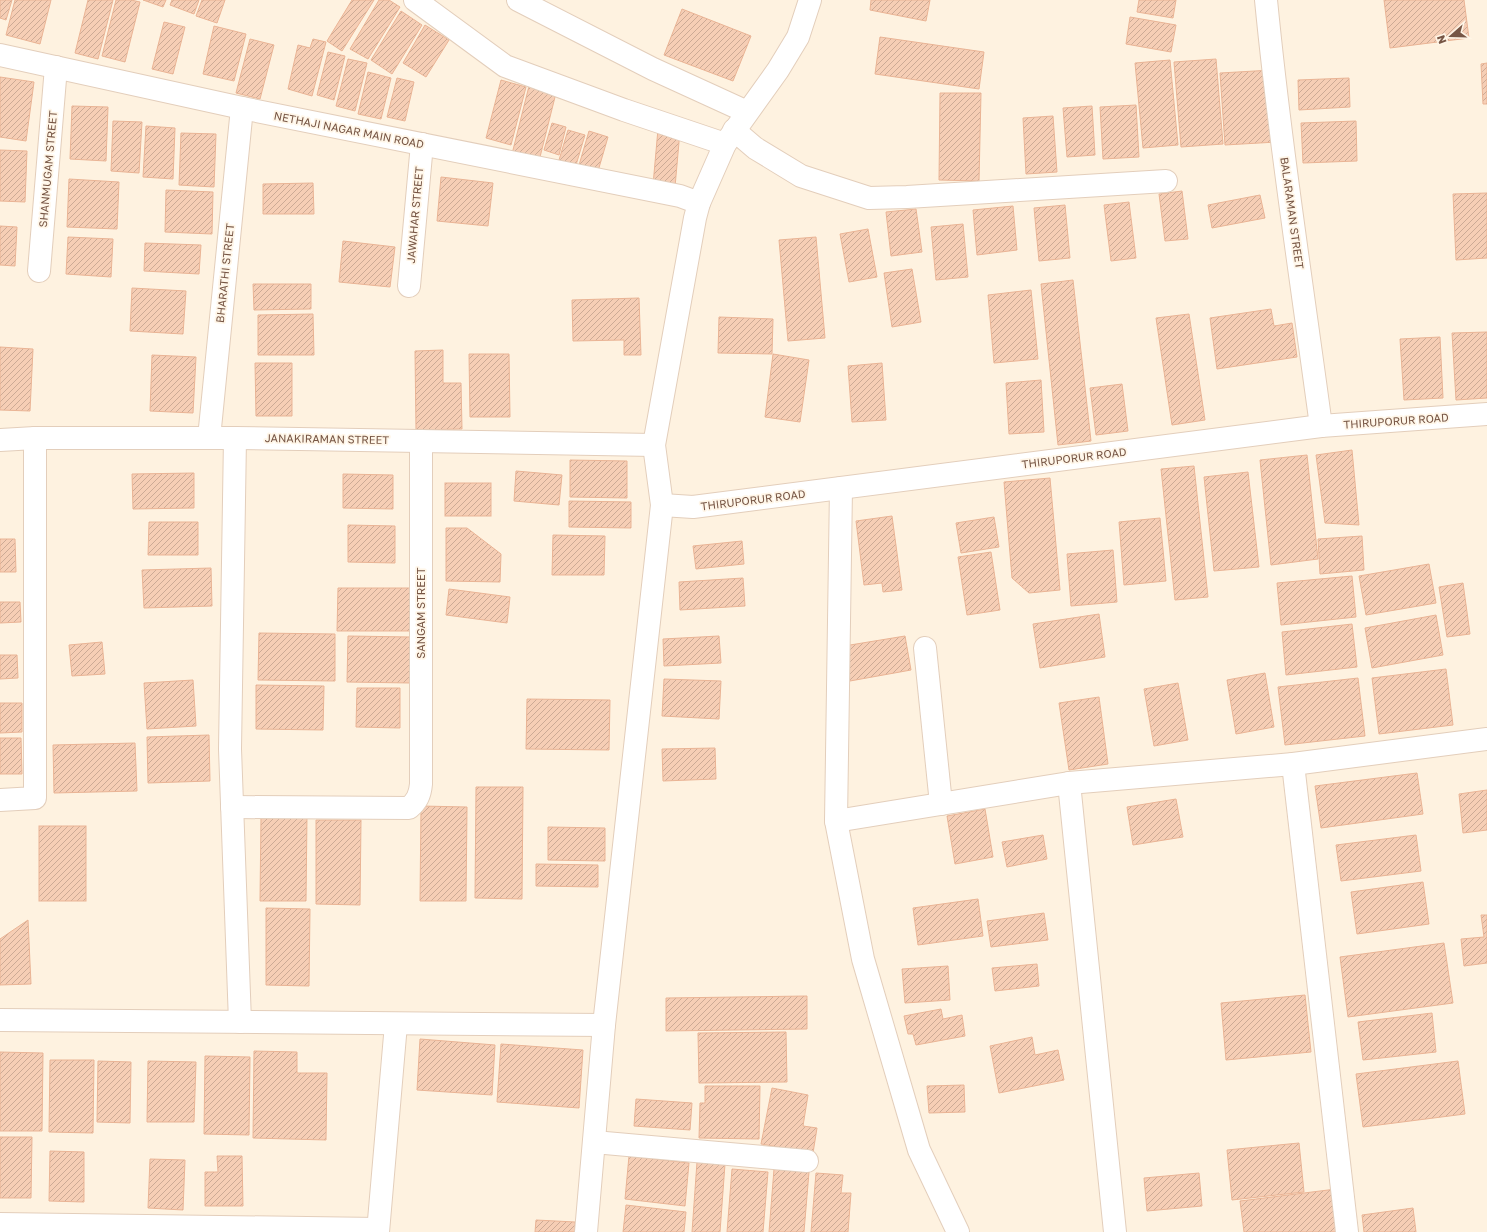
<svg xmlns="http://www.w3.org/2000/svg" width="1487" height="1232" viewBox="0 0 1487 1232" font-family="'Golos Text',sans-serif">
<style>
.building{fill:url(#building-hatch);stroke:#eab495}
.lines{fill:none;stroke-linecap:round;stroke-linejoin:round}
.minor-casing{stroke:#e3cebb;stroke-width:24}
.minor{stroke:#fff;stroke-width:22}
.labels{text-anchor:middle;stroke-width:3.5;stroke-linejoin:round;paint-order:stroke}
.street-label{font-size:11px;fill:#775645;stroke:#fff6e8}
</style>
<defs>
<pattern id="building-hatch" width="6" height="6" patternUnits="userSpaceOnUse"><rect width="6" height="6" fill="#f6ceb5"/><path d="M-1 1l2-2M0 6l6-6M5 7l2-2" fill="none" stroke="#ccaa95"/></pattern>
</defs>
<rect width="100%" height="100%" fill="#fef2e0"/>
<g class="building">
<polygon points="0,0 12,0 6,20 0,18"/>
<polygon points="15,0 51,0 40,44 6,35"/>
<polygon points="88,0 113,0 98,59 75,53"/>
<polygon points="116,0 131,0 140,2 125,62 102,56"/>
<polygon points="143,0 166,0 163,7"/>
<polygon points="172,0 199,0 194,14 170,5"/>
<polygon points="202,0 225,0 217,23 196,16"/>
<polygon points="352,0 374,0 342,51 327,41"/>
<polygon points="379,0 389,0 400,7 368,59 350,49"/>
<polygon points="871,0 930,0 926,21 870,10"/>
<polygon points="1139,0 1176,0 1173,18 1137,12"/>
<polygon points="1384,0 1464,0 1469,38 1390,48"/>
<polygon points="682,9 751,36 733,81 664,55"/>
<polygon points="401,11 422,25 392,74 371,60"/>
<polygon points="1130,17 1176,25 1171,52 1126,44"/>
<polygon points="164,22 185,27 173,74 152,69"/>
<polygon points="425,25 449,40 426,77 403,63"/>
<polygon points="214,26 246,34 234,81 203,74"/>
<polygon points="880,37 984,52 979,89 875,74"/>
<polygon points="250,39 274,45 260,99 236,93"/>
<polygon points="313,39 326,42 312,96 288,89 298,45 310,48"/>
<polygon points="328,52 345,56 334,100 317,95"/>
<polygon points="348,59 367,63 355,111 336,106"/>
<polygon points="1216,59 1223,144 1181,147 1174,62"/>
<polygon points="1170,60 1178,145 1143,148 1135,63"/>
<polygon points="1487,63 1487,104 1483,104 1481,64"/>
<polygon points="1272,70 1277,142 1225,145 1220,73"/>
<polygon points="368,72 391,78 381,119 358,114"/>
<polygon points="0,77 34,82 26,141 0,137"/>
<polygon points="397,78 414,82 405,121 387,117"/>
<polygon points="1349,78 1350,107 1299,110 1298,80"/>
<polygon points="501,80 526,87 511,145 486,138"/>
<polygon points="530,82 557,89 539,161 512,154"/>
<polygon points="940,93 981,93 979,181 939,180"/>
<polygon points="1136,105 1139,157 1103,159 1100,107"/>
<polygon points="72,106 108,107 106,161 70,159"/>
<polygon points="1092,106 1095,155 1067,157 1063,108"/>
<polygon points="1053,116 1057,172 1026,174 1023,118"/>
<polygon points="113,121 142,122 139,173 111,171"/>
<polygon points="1356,121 1357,161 1303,163 1301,123"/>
<polygon points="552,123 566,127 559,155 544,150"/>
<polygon points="146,126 175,128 173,179 143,177"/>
<polygon points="658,129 680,131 675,187 653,185"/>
<polygon points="568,130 585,135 576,165 559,160"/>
<polygon points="589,131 608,137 596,178 577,172"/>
<polygon points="181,133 216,134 214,187 179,185"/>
<polygon points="0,150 27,151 25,202 0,201"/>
<polygon points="441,177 493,183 488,226 437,221"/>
<polygon points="69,179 119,182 117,229 67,227"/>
<polygon points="313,183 314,214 263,214 263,184"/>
<polygon points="166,190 213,192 212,234 165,232"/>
<polygon points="1182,191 1188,239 1165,241 1159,194"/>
<polygon points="1487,193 1487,258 1456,260 1453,194"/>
<polygon points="1260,195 1265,218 1212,228 1208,205"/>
<polygon points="1129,202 1136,258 1111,261 1104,205"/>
<polygon points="1065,205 1070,258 1039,261 1034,208"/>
<polygon points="1013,206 1017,250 977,255 973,210"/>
<polygon points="916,209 922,252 891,256 886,212"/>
<polygon points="963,224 968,277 936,280 931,227"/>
<polygon points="0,226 17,227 15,266 0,265"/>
<polygon points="868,229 877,277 849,282 840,234"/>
<polygon points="68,237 113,239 111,277 66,274"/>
<polygon points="816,237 825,338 788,341 779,240"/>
<polygon points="343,241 395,247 390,287 339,282"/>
<polygon points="145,243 201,245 199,274 144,271"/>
<polygon points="912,269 921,322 892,327 884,273"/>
<polygon points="1073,280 1091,441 1058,445 1041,284"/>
<polygon points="253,284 311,284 311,309 254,310"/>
<polygon points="132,288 186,291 183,334 130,331"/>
<polygon points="1031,290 1038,359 994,363 988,295"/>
<polygon points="639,298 641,355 624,355 624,340 573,341 572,300"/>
<polygon points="1271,309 1274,326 1292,323 1297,357 1217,369 1210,318"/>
<polygon points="313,314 314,355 258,355 258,315"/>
<polygon points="1189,314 1205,420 1172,425 1156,318"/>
<polygon points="719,317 773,319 772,354 718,353"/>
<polygon points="1487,332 1487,398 1456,400 1452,333"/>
<polygon points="1440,337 1443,398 1404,400 1400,339"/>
<polygon points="0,347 33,349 30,411 0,410"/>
<polygon points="443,350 443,383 461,383 462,429 416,430 415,351"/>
<polygon points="469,354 509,354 510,417 470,417"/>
<polygon points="773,354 809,360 800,422 765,417"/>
<polygon points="152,355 196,357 193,413 150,411"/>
<polygon points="255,363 292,363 292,416 256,416"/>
<polygon points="882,363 886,420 852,422 848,366"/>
<polygon points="1041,380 1044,432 1009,434 1006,383"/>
<polygon points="1122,384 1128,431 1096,435 1090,388"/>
<polygon points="1352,450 1359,525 1325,523 1316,455"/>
<polygon points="1307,455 1318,559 1271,565 1260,460"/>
<polygon points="570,460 627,461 627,498 570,497"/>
<polygon points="1194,466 1208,597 1175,600 1161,469"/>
<polygon points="516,471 562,475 559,505 514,501"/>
<polygon points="1248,472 1259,567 1214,571 1204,477"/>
<polygon points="194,473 194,508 133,509 132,474"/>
<polygon points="343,474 393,475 393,509 343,508"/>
<polygon points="1050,478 1060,590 1029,593 1012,578 1004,482"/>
<rect x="445" y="483" width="46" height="33"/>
<polygon points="569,501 631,502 631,528 569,527"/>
<polygon points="892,516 902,590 883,592 882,583 864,585 856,521"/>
<polygon points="994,517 999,547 961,553 956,523"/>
<polygon points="1160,518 1166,581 1124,585 1119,522"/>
<polygon points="149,522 198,522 198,555 148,555"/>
<polygon points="348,525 395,526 395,563 348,562"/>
<polygon points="446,528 467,528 501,554 500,582 446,581"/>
<polygon points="553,535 605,536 604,575 552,575"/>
<polygon points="1362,536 1364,570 1320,574 1318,539"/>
<polygon points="0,539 15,539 16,572 0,572"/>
<polygon points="742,541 744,564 696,569 693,546"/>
<polygon points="1113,550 1117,602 1071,606 1067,554"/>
<polygon points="991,552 1000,610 967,615 958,557"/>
<polygon points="1429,564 1436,603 1366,615 1359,576"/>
<polygon points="211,568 212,606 144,608 142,570"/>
<polygon points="1352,576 1356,617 1281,625 1277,583"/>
<polygon points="743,578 745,606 680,610 679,582"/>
<polygon points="1463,583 1470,634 1447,637 1439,587"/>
<polygon points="338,588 415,588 414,631 337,631"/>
<polygon points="449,589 510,597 507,623 446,615"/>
<polygon points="0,602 20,602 21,622 0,623"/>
<polygon points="1099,614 1105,657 1040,668 1033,624"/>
<polygon points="1436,615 1443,655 1372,668 1365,628"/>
<polygon points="1352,624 1357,667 1286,675 1282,632"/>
<polygon points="259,633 335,634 335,681 258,680"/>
<polygon points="348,636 411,637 411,683 347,682"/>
<polygon points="719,636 721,663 664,666 663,639"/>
<polygon points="905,636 911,670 850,681 844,646"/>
<polygon points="102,642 105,674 72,676 69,645"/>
<polygon points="0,655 17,655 18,678 0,679"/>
<polygon points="1446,669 1453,725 1379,734 1372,678"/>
<polygon points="1265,673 1274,727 1236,734 1227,680"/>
<polygon points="1358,678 1365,736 1285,745 1278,687"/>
<polygon points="664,679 721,681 719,719 662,716"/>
<polygon points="193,680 196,726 147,729 144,683"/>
<polygon points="1178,683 1188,740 1154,746 1144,689"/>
<polygon points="256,685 324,686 323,730 256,729"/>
<polygon points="357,688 400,688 400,728 356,727"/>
<polygon points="1099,697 1108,764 1069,770 1059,703"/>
<polygon points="527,699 610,700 609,750 526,749"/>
<polygon points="0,703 22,703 22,732 0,733"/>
<polygon points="209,735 210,781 148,783 147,737"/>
<polygon points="0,738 21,738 22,774 0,774"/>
<polygon points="135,743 137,791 54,793 53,745"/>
<polygon points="715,748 716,779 663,781 662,749"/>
<polygon points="1417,773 1423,814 1321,828 1315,786"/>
<polygon points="476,787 523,787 522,899 475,898"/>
<polygon points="1487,790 1487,830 1463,833 1459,794"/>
<polygon points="1176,799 1183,837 1133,845 1127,807"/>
<polygon points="421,806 467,807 466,901 420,901"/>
<polygon points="985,809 993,857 955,864 947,816"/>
<polygon points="261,815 307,815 306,901 260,901"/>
<polygon points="316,820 361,820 360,905 316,904"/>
<rect x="39" y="826" width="47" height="75"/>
<polygon points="548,827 605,828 605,861 548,860"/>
<polygon points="1043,835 1047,859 1007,867 1002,842"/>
<polygon points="1416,835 1421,871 1341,881 1336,845"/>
<polygon points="536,864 598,865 598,887 536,886"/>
<polygon points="1423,882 1429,924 1357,934 1351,892"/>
<polygon points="978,899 983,936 918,945 913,908"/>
<polygon points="266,908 310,909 309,986 266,985"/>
<polygon points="1044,913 1048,940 991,947 987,921"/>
<polygon points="1481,915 1487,915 1487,963 1464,966 1461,939 1484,937"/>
<polygon points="28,920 31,984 0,985 0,939"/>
<polygon points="1444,943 1453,1003 1348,1017 1340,957"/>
<polygon points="1037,964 1039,986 995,991 992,968"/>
<polygon points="948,966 950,1000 905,1003 902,969"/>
<polygon points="1305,995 1311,1052 1226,1060 1221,1003"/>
<polygon points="807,996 807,1029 666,1031 666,998"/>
<polygon points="941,1009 943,1019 962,1015 965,1036 916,1045 913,1034 908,1034 904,1016"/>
<polygon points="1432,1013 1436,1052 1363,1060 1358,1022"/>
<polygon points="786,1032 787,1082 699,1083 698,1033"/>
<polygon points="1032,1037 1035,1055 1058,1050 1064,1080 999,1093 990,1046"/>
<polygon points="420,1039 495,1045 492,1095 417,1090"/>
<polygon points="501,1044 583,1050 579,1108 497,1102"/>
<polygon points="254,1051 297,1052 297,1073 327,1073 326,1140 253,1138"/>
<polygon points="0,1052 43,1053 42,1131 0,1131"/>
<polygon points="205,1056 250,1057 249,1135 204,1134"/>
<polygon points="50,1060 94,1060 93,1133 49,1132"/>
<polygon points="98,1061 131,1062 130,1123 97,1122"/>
<polygon points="148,1061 196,1062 194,1122 147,1122"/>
<polygon points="1458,1061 1465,1114 1363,1127 1356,1074"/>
<polygon points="964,1085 965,1112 929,1113 927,1086"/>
<polygon points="705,1086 760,1086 759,1139 699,1138 700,1103 705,1103"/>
<polygon points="772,1088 808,1095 803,1126 817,1128 813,1153 761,1144"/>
<polygon points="636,1099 692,1103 690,1130 634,1126"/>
<polygon points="0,1137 32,1137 31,1198 0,1198"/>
<polygon points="1299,1143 1304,1192 1232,1200 1227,1150"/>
<polygon points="50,1151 84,1152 84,1202 49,1201"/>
<polygon points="217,1156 242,1156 243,1206 205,1206 205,1172 218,1172"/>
<polygon points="629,1156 689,1163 685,1206 625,1199"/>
<polygon points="150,1159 185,1160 183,1210 148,1208"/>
<polygon points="697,1162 725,1164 720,1232 692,1232"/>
<polygon points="732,1169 768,1172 763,1232 727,1232"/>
<polygon points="774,1169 809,1172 804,1232 769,1232"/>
<polygon points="816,1173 843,1175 841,1193 851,1193 848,1232 811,1232"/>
<polygon points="1199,1173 1202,1206 1147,1211 1144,1178"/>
<polygon points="1336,1189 1341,1232 1244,1232 1240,1201"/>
<polygon points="626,1205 686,1212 684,1232 623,1232"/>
<polygon points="1413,1208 1416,1232 1364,1232 1362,1215"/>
<polygon points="536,1220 575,1222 575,1232 535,1232"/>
</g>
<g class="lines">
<g class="minor-casing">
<g id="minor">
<polyline points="415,0 505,66 624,110 725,144"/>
<polyline points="518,0 653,69 747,112"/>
<path d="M 1266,0 C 1280,143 1302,285 1321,426"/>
<polyline points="0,55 242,108 680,196 699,203"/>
<polyline points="734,130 755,148 801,176 869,198 907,197 1166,181"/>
<polyline points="39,271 56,67"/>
<polyline points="409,286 422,144"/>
<polyline points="209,438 242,108"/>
<polyline points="235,438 230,749 240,1022"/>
<polyline points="0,440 35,438 235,438 654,445"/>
<polyline points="841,488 836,821 863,959 919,1150 958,1232"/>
<polyline points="662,505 693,507 1321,426 1487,414"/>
<polyline points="925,648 941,804"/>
<polyline points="1293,764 1347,1232"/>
<polyline points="1069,783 1115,1232"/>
<polyline points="0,800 35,798 35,438"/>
<path d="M 232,807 L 409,808 C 417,801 420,795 421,784 L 421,441"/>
<polyline points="836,821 1069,783 1293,764 1487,739"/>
<polyline points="0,1020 604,1025"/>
<polyline points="594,1142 807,1161"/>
<polyline points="0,1224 378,1229"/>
<polyline points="378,1232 396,1024"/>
<polyline points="586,1232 604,1025 662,505 654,445 695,218 699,203 725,144 778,70 798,37 810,0"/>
</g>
</g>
<use href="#minor" class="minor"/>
</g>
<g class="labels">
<g class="street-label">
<text transform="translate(349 130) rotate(11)" y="4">NETHAJI NAGAR MAIN ROAD</text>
<text transform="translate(48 169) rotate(-85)" y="4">SHANMUGAM STREET</text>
<text transform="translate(1292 213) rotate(82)" y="4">BALARAMAN STREET</text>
<text transform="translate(415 215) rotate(-85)" y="4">JAWAHAR STREET</text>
<text transform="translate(225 273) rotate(-84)" y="4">BHARATHI STREET</text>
<text transform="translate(1396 421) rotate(-4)" y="4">THIRUPORUR ROAD</text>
<text transform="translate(327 439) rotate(1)" y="4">JANAKIRAMAN STREET</text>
<text transform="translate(1074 458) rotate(-7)" y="4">THIRUPORUR ROAD</text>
<text transform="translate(753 500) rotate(-7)" y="4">THIRUPORUR ROAD</text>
<text transform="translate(421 613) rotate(-90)" y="4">SANGAM STREET</text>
</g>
</g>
<g transform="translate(1451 36) rotate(250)" stroke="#fff6e8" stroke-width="3" paint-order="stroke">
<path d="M0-3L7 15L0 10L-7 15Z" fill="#775645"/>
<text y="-6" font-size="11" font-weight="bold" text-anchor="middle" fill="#775645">N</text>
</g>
</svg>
